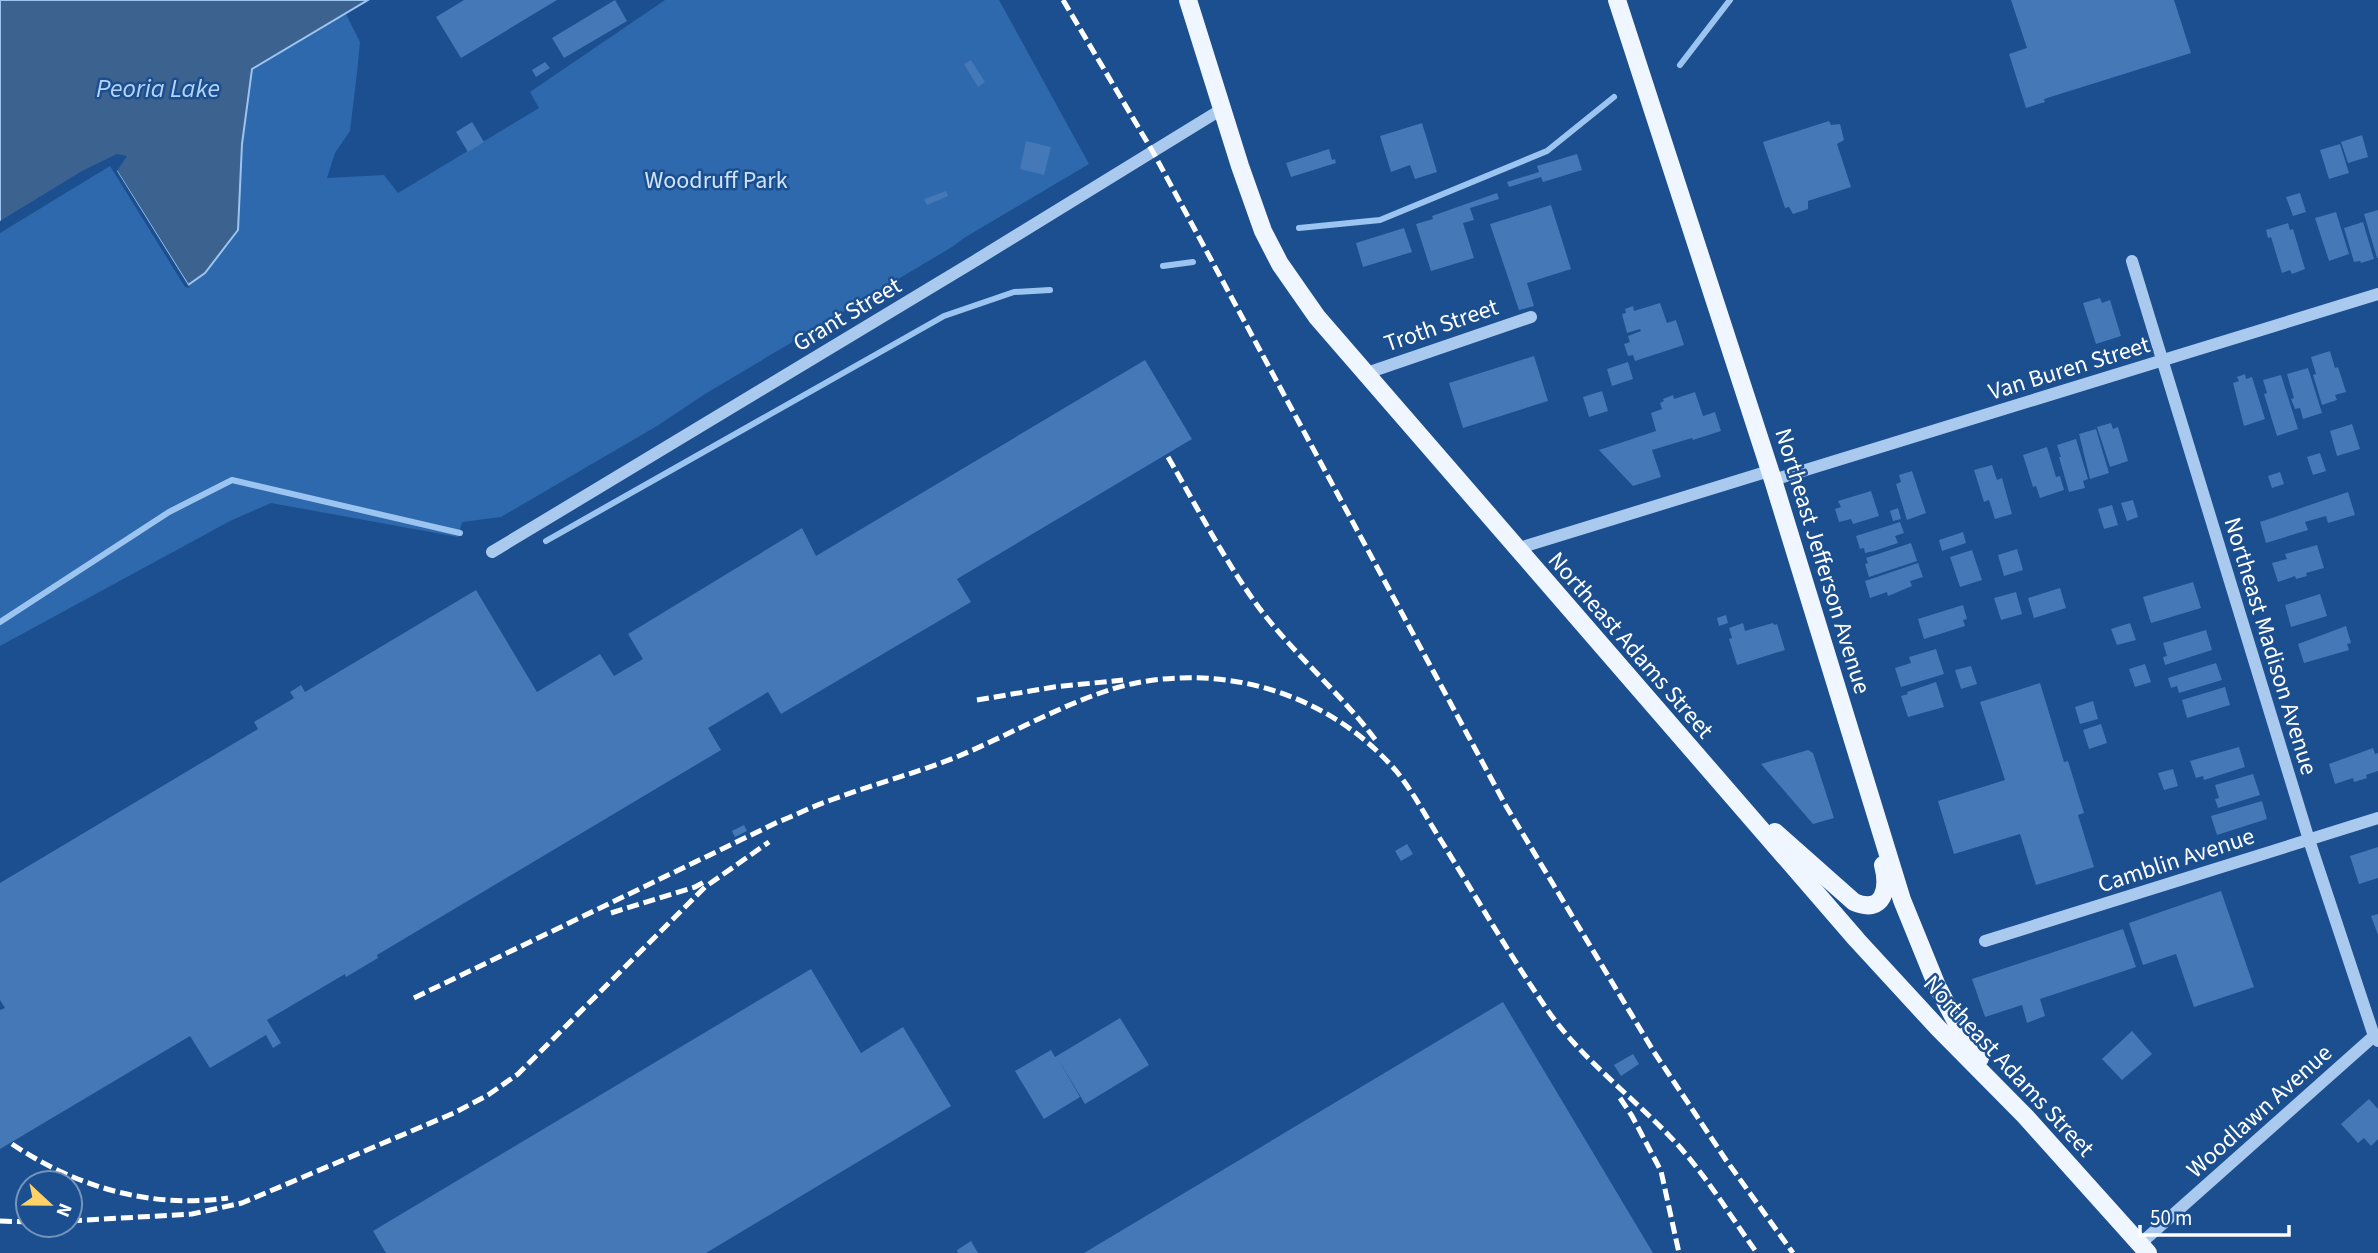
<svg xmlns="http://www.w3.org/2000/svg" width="2378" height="1253" viewBox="0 0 2378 1253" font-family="'Source Sans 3',sans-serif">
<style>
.green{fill:#2e69ad}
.water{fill:#3c6290;stroke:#9cc4f0;stroke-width:2}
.pier{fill:#1b4f8f}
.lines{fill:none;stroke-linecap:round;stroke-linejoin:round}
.stream{stroke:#9cc4f0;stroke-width:6}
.building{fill:#4478b7}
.minor{stroke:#a9c9ee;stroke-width:12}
.major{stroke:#f0f6ff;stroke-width:18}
.rail{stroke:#fff;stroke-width:5;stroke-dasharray:12 5;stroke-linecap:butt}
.labels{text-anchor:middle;stroke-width:5;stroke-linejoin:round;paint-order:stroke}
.park-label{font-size:24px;fill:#cfe3fa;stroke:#1b4f8f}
.street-label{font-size:24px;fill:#fff;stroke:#1b4f8f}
.water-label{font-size:26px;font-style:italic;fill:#b5d3f5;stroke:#1b4f8f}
</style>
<rect width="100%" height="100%" fill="#1b4f8f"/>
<polygon class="green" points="665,0 999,0 1089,164 964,238 952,247 705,394 657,426 501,517 462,522 458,537 271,503 230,521 0,646 0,228 111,161 182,275 252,69 346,14 360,42 357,73 350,131 335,153 327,178 384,175 398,193 539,108 530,92"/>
<polygon class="water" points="0,0 368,0 252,69 242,144 238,230 205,273 188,285 111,162 0,230"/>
<polygon class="pier" points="117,154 127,156 117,171 190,288 185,287 110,166 0,233 0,221 82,171"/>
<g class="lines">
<g class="stream">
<polyline points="1680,65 1730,0"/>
<polyline points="1299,228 1380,220 1547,151 1614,97"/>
<polyline points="1163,266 1193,262"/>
<polyline points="546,541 944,316 1014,292 1050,290"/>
<polyline points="0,622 169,512 232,480 460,533"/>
</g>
</g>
<g class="building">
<polygon points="464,0 557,0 461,58 436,17"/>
<polygon points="615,0 627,21 564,58 552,38"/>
<polygon points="2011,0 2174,0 2191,53 2044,99 2045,102 2026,108 2009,54 2027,48"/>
<polygon points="971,60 985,82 978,87 964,64"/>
<polygon points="545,62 550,68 536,77 532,70"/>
<polygon points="1829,121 1831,125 1840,124 1844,140 1837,144 1851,187 1808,201 1808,209 1793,214 1789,207 1785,208 1763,142"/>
<polygon points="472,122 484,142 468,152 456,132"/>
<polygon points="1422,123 1437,172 1415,179 1410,165 1391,172 1380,136"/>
<polygon points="2362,135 2368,157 2348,163 2341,142"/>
<polygon points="1026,141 1051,147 1044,175 1020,169"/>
<polygon points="2340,144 2349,173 2329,179 2320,150"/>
<polygon points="1329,149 1332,160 1335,159 1336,163 1291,177 1286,163"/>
<polygon points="1577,154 1582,170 1543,182 1541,177 1509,187 1507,182 1539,172 1537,166"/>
<polygon points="946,191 948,196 927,205 924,199"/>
<polygon points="1497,193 1499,199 1470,208 1474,220 1463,223 1474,258 1431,271 1416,224 1433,219 1432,216"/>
<polygon points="2300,193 2306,212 2293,216 2286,197"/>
<polygon points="1551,205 1571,269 1527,283 1534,306 1519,310 1490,224"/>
<polygon points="2378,210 2378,258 2377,258 2364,214"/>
<polygon points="2336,212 2349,254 2329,261 2315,218"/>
<polygon points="2363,222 2374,259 2361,263 2360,261 2354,262 2344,228"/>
<polygon points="2288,223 2290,230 2293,229 2305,269 2292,274 2290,270 2282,273 2271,237 2268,238 2266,230"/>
<polygon points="1404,228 1412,252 1363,267 1356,243"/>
<polygon points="2100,298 2102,303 2110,300 2121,336 2096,344 2083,303"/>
<polygon points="1660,303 1667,323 1676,320 1684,345 1635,361 1633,355 1628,356 1624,344 1630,342 1628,336 1641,331 1640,329 1627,333 1622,314 1626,313 1625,309 1633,306 1634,311"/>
<polygon points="2330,351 2335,368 2338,367 2346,392 2335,395 2337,400 2322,405 2313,375 2316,374 2311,357"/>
<polygon points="1534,356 1548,401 1463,428 1449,383"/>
<polygon points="1145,360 1192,439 957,579 971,602 781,714 768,692 708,728 721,750 377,955 378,958 346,977 345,974 267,1020 281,1043 273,1048 266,1035 210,1068 190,1036 0,1149 0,1010 5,1008 0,1000 0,883 258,729 254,722 294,698 290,692 301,685 305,692 476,590 537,692 600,654 614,676 643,659 628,634 802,528 816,556"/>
<polygon points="1628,362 1633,379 1612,386 1607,369"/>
<polygon points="2308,368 2322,413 2303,419 2300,408 2295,409 2291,399 2294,398 2287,374"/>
<polygon points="2245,374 2246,379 2252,377 2265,419 2244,426 2233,383 2239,381 2237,377"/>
<polygon points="2281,375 2298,429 2277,436 2264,394 2267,393 2263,380"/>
<polygon points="1602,391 1608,411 1589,417 1583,397"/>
<polygon points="1695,392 1703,416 1715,412 1721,431 1693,440 1692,438 1652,450 1661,477 1633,486 1599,450 1656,431 1651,413 1662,409 1660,403 1664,401 1663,399 1673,395 1674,399"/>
<polygon points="2111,423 2113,429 2118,427 2128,461 2110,467 2097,427"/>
<polygon points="2352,424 2360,449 2337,456 2330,431"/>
<polygon points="2096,429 2109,473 2090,479 2079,434"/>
<polygon points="2076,439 2088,479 2083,481 2085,488 2069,492 2059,457 2061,457 2057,445"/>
<polygon points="2047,447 2056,477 2060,476 2064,490 2040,498 2036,486 2033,487 2023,455"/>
<polygon points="2320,453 2326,471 2313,475 2307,457"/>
<polygon points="1992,465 1997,480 2002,478 2012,514 1995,519 1989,500 1984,502 1974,470"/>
<polygon points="1912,471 1926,513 1907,520 1896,484 1901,482 1899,475"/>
<polygon points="2280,472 2284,484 2272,488 2268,476"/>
<polygon points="1871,491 1879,516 1853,524 1851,519 1839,522 1835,509 1841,507 1838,501"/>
<polygon points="2348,492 2355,515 2328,523 2326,516 2305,522 2308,530 2266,543 2260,522"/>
<polygon points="2133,500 2138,517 2127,521 2121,503"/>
<polygon points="2112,505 2118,525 2104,529 2098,509"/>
<polygon points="1898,508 1901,519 1893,521 1890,511"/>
<polygon points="1900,522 1904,533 1895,536 1898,543 1874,551 1865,553 1864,548 1860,549 1856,536"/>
<polygon points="1963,532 1966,543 1942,551 1939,540"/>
<polygon points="1911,543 1917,561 1869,577 1865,564 1868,563 1866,558"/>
<polygon points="2317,545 2324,568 2306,573 2307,576 2296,579 2295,576 2278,582 2272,563 2287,559 2285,554"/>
<polygon points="2017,549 2023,570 2004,576 1998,555"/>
<polygon points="1972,550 1982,580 1960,587 1950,557"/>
<polygon points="1918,563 1923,577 1910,581 1912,586 1888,596 1887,592 1870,598 1865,581"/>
<polygon points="2193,582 2201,608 2151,623 2143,597"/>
<polygon points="2060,588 2066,608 2034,618 2028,598"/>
<polygon points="2016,592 2022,614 2001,620 1994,598"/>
<polygon points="2320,594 2327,616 2291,627 2285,605"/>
<polygon points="1963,605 1967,619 1963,620 1965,626 1924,639 1918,619"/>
<polygon points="1726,615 1728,623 1719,626 1717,618"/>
<polygon points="1743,623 1745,631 1773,623 1774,625 1777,624 1785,650 1737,665 1729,639 1732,638 1729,628"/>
<polygon points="2130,623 2136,640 2117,645 2111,629"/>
<polygon points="2346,626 2351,643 2347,644 2349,650 2304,663 2298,644"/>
<polygon points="2206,630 2212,650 2165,665 2163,657 2167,656 2163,643"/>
<polygon points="1936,649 1944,674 1901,687 1895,668 1911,663 1909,657"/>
<polygon points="2216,663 2222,680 2179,693 2177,686 2171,688 2168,678"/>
<polygon points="2145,664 2151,682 2135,687 2129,669"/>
<polygon points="1971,666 1977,684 1961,689 1955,670"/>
<polygon points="1936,682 1944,707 1908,717 1901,696 1908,694 1907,692"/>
<polygon points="2040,683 2064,762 2068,761 2084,813 2078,815 2094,867 2036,885 2020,834 1954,854 1938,801 2005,780 1980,702"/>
<polygon points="2225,687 2230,705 2187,718 2182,700"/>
<polygon points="2093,701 2098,719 2080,724 2075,707"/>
<polygon points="2101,724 2107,743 2089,749 2083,730"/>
<polygon points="2239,747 2245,767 2204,780 2203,776 2196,778 2190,761"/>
<polygon points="2373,748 2375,754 2378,753 2378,771 2366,775 2367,778 2354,782 2353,778 2335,784 2329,764"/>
<polygon points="1808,750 1813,753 1834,818 1813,824 1761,764"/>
<polygon points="2173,769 2178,786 2164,790 2158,773"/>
<polygon points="2253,774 2260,795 2218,808 2215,799 2219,798 2215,785"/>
<polygon points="2262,801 2267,819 2217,835 2211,816"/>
<polygon points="744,825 747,831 735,837 732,831"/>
<polygon points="1407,844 1413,854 1401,861 1395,851"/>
<polygon points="2378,847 2378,878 2359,884 2350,856"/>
<polygon points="2221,891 2254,987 2194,1007 2176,954 2143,965 2129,923"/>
<polygon points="2378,914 2378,935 2371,916"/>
<polygon points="2123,929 2136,967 2040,999 2045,1016 2027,1023 2022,1005 1985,1017 1972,979"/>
<polygon points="811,969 861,1053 903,1027 951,1106 706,1253 386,1253 373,1231"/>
<polygon points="1503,1002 1653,1253 1084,1253"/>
<polygon points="1120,1018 1149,1065 1085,1104 1058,1059 1080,1097 1044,1119 1015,1071 1051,1050 1055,1057"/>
<polygon points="2132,1031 2152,1054 2122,1080 2102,1059"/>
<polygon points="1633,1054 1639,1064 1621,1076 1614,1065"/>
<polygon points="2369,1099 2378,1109 2378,1139 2371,1146 2364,1138 2358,1143 2341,1124"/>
<polygon points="971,1241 978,1253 958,1253 957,1250"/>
</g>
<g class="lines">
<g class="minor">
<polyline points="2132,261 2309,840 2374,1036 2378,1041"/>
<polyline points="1364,374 1531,317"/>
<polyline points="1773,480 2378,294"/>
<polyline points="1516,549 1769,471"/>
<polyline points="492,552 978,259 1222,109"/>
<polyline points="1985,941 2378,818"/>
<polyline points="2140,1244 2374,1036"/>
</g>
<g class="major">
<polyline points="1188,0 1240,166 1263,231 1280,264 1317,317 1857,940 1938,1028 2025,1116 2148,1253"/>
<polyline points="1617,0 1773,480 1902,900 1937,986 1962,1033 1980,1058"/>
<path d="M 1775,832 L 1854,902 C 1884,915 1889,888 1883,865"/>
</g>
<g class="rail">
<polyline points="1063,0 1153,152 1506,806 1654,1052 1726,1160 1793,1253"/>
<path d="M 1168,457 C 1197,507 1223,558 1257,605 C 1293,654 1341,693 1377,742"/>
<polyline points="977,700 1054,687 1123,680"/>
<polyline points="611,913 695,887 704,882"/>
<path d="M 414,998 L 778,822 C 796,815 813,806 831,800 C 874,784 917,773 959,756 C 1014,733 1080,694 1136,683 C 1233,664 1333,697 1397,772 C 1414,793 1427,819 1442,842 C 1476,897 1508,952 1544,1005 C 1580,1059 1634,1097 1677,1144 C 1707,1177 1731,1217 1757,1253"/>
<polyline points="1620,1098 1632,1116 1661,1171 1679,1253"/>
<path d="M 12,1144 C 76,1187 151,1209 228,1198"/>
<polyline points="0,1221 28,1222"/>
<polyline points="70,1221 192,1214 242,1203 454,1113 488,1095 518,1074 705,887 769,842"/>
</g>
</g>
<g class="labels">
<g class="park-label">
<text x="716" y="188">Woodruff Park</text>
</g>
<g class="street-label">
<text transform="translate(847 314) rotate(-31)" y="8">Grant Street</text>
<text transform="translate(1441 325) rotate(-19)" y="8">Troth Street</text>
<text transform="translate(2069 368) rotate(-17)" y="8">Van Buren Street</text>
<text transform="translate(1823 561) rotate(73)" y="8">Northeast Jefferson Avenue</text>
<text transform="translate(1631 645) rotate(49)" y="8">Northeast Adams Street</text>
<text transform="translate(2271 646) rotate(73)" y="8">Northeast Madison Avenue</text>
<text transform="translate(2176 860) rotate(-18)" y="8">Camblin Avenue</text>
<text transform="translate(2009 1066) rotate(47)" y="8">Northeast Adams Street</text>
<text transform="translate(2259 1111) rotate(-42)" y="8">Woodlawn Avenue</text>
</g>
<g class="water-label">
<text x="158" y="97">Peoria Lake</text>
</g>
</g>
<g transform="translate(49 1204) rotate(112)"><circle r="33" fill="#1b4f8f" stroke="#7695bc" stroke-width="2"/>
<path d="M0-5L12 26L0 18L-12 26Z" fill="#ffd166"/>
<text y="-10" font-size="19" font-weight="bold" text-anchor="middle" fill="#ffffff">N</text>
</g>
<path d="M2140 1225v10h149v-10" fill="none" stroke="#ffffff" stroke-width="3.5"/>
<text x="2150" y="1225" font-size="21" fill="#ffffff" stroke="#1b4f8f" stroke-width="5" paint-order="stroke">50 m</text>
</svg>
